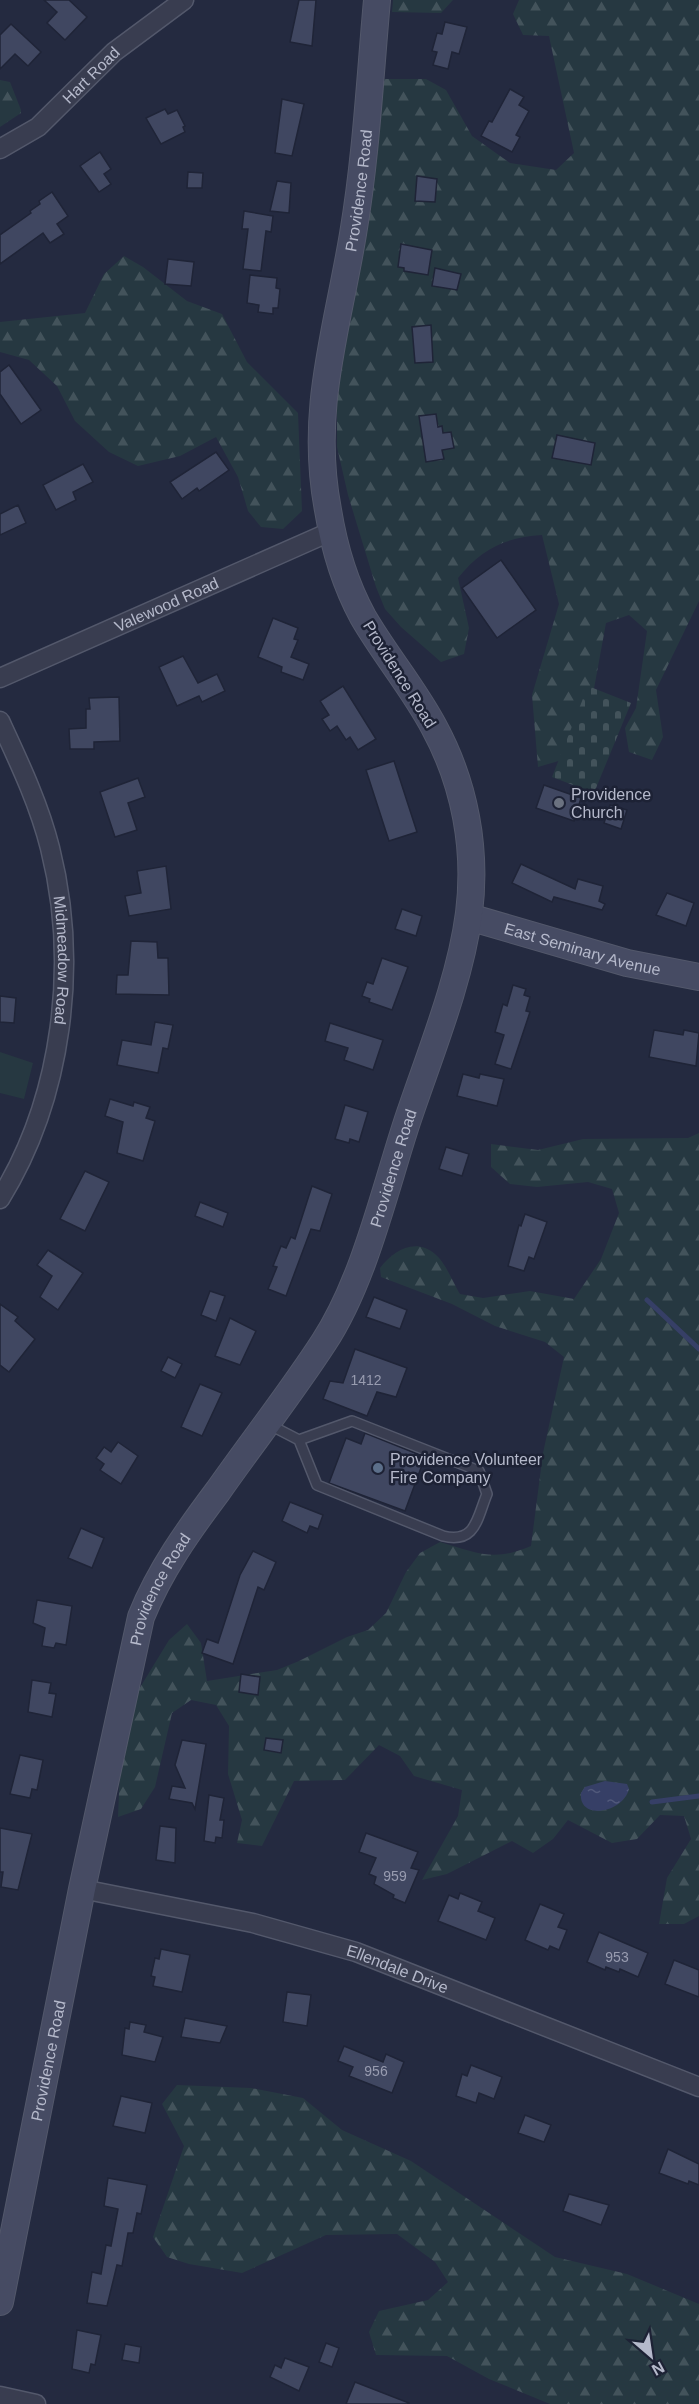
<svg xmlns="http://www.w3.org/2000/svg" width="699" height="2404" viewBox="0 0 699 2404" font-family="Helvetica,sans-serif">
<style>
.forest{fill:url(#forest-firs)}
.cemetery{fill:url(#cemetery-stones)}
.park{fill:#263841}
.water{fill:url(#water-ripples)}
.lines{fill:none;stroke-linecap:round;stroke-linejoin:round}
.stream{stroke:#363f66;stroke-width:5}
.building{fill:#404761;stroke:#1f2437;stroke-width:1.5}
.lane-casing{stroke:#53586b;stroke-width:12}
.street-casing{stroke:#53586b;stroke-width:21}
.secondary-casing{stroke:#53586b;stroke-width:28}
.lane{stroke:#393d50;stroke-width:9}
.street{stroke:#393d50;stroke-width:18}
.secondary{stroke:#464b63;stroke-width:26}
.worship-dot{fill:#6b7280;stroke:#1d2235;stroke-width:2}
.service-dot{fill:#5c6f8a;stroke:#1d2235;stroke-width:2}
.labels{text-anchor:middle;stroke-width:5;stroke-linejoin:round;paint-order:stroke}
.number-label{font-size:14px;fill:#989cb0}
.street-label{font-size:16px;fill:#b5b9cb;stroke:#1d2235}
.poi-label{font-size:16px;fill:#b5b9cb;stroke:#1d2235;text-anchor:start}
</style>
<defs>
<pattern id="forest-firs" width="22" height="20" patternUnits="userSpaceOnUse" patternTransform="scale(1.5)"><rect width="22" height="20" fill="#263841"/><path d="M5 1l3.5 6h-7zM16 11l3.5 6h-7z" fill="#43535b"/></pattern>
<pattern id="cemetery-stones" width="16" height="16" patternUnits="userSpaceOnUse" patternTransform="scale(1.5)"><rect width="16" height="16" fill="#263841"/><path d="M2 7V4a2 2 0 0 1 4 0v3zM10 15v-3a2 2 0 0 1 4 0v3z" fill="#43535b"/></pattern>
<pattern id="water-ripples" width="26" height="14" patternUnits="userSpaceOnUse" patternTransform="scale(1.5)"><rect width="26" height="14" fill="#363f66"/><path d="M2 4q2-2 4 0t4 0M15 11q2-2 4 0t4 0" fill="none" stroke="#51597b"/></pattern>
</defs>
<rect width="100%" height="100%" fill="#242a40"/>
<g class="forest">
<polygon points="393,0 453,0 441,13 392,12"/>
<path d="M 519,0 L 699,0 L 699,601 L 656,690 L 663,737 L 652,760 L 629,752 L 625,728 L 636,708 L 647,631 L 629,615 L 606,623 L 593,694 L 562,760 L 538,767 L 532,695 L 559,604 L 542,535 C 506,537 481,549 458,578 L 469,628 L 464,654 L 441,662 L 401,627 L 385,609 L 376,587 L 348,495 L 337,447 L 337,400 L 379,79 L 426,79 L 446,90 L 472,136 L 510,163 L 556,170 L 574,153 L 549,36 L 523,35 L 513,14 Z"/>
<polygon points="0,80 10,82 21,110 21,113 0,127"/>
<polygon points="124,256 143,267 187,301 222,314 247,362 298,413 302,511 283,529 261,527 248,511 238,477 216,437 180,456 138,466 109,452 75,421 57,386 29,360 0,352 0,322 85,313 104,274"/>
<path d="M 699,1133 L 699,1916 L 684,1924 L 659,1924 L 667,1878 L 691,1839 L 684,1816 L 660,1815 L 637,1839 L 612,1843 L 568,1820 L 553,1839 L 533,1853 L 512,1841 L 447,1874 L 422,1880 L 458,1816 L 462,1790 L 414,1776 L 400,1756 L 379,1745 L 345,1780 L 294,1781 L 262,1846 L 237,1843 L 242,1820 L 228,1774 L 229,1726 L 216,1705 L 191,1700 L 172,1713 L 155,1787 L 141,1809 L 118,1817 L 120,1769 L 133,1699 L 169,1640 L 187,1624 L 201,1643 L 207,1681 L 277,1670 L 299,1661 L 347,1637 L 368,1630 L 386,1613 L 406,1572 L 420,1553 L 440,1542 C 477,1553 494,1562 531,1546 L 543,1453 L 564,1357 L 545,1342 L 495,1326 L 452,1304 L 381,1277 L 380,1268 C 393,1251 415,1237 435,1254 C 446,1263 453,1283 460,1294 L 483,1298 L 530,1291 L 574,1299 L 601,1259 L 619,1213 L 612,1189 L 588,1182 L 537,1187 L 510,1184 L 491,1167 L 491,1144 L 538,1150 L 583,1139 L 688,1138 Z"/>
<polygon points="177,2085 251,2088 303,2098 342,2130 411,2161 555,2257 627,2274 699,2304 699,2404 550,2404 489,2379 447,2356 376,2355 369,2332 379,2311 428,2300 448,2282 435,2262 397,2234 326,2235 242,2273 189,2264 167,2257 153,2237 184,2146 162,2104"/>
</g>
<polygon class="cemetery" points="588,686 631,703 594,793 552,777"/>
<polygon class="park" points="0,1052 33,1063 24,1099 0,1093"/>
<path class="water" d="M 605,1781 L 627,1784 L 629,1789 C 623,1813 578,1821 581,1793 L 585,1787 Z"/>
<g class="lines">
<g class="stream">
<polyline points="647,1300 699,1349"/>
<polyline points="652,1802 699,1796"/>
</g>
</g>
<g class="building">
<polygon points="44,0 69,0 87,17 65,40 47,23 57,12"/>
<polygon points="299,0 316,0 312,46 290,42"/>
<polygon points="445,22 467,27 459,54 452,52 448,69 433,65 437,52 432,51 437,33 442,34"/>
<polygon points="11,24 41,52 28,66 15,54 0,69 0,35"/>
<polygon points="510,89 524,97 519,105 529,111 516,135 520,137 512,152 481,136 489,121 492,122"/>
<polygon points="282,99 304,104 292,156 275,153"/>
<polygon points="165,109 168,114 177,110 185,126 183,127 185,132 161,144 146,118"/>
<polygon points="100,152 111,169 104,174 111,184 99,192 80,166"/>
<polygon points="188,172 203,173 202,188 187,188"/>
<polygon points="417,176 437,179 435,202 415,201"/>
<polygon points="277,181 291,183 289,213 270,211"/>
<polygon points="52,192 68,216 57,224 64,234 50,243 43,233 0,264 0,235 31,213 30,211 40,204 39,201"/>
<polygon points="244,211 273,216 271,232 266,231 261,271 243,269 248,229 242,229"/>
<polygon points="401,244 432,250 428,275 404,271 404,268 398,267"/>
<polygon points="168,259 194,262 191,286 165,284"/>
<polygon points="435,268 461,274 457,290 432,286"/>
<polygon points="250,275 277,278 276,288 280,289 278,308 273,308 273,314 258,312 259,305 247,303"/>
<polygon points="431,325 433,362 415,363 412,327"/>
<polygon points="9,365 41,410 21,424 0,394 0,372"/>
<polygon points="436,414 438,427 442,426 443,433 451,432 454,448 442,450 444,459 426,462 419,416"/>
<polygon points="557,435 595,443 591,465 552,458"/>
<polygon points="216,452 229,470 199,491 197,488 182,499 170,482"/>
<polygon points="83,464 93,482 73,492 76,500 56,510 43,485"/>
<polygon points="18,505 26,523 0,535 0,514"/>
<polygon points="501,560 536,610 497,638 462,588"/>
<polygon points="273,618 298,628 294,639 298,640 291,657 309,664 303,680 281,672 282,667 258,657"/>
<polygon points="183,656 198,683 217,674 225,691 202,702 199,696 177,706 159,667"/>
<polygon points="343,686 376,739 358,750 350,737 346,740 337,726 330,731 322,719 329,715 320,701"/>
<polygon points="119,697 120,741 94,742 94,749 70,749 69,729 86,728 86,709 90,709 89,698"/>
<polygon points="394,761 417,832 389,841 366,770"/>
<polygon points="138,778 145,797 128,803 137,830 115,837 100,792"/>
<polygon points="544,785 581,798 574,821 536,808"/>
<polygon points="610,805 627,810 621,829 604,823"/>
<polygon points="521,864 575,889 578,879 603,886 599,901 605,904 602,910 554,897 552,902 512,883"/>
<polygon points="166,866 171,909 129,916 125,896 141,893 137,871"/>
<polygon points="667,893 694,903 686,926 656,915"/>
<polygon points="402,909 422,916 416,936 395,929"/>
<polygon points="131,941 157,942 158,958 168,958 169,995 116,994 117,975 128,975"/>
<polygon points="382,958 408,967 392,1010 369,1002 370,999 362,996 367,982 373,984"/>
<polygon points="513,985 526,989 524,995 530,997 526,1011 530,1012 511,1069 495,1064 504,1035 495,1032 503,1004 507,1006"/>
<polygon points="0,996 16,998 14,1023 0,1022"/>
<polygon points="155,1022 173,1025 168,1049 163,1048 158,1073 117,1065 122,1040 151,1045"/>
<polygon points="330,1023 383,1040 373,1070 344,1060 348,1048 325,1041"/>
<polygon points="654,1030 683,1035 684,1030 699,1033 696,1066 649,1057"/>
<polygon points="463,1074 479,1078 480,1074 504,1079 497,1106 457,1096"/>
<polygon points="110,1099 133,1106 134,1102 150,1107 146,1118 155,1121 143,1161 117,1153 123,1122 105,1116"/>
<polygon points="345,1105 368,1112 359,1142 350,1139 349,1143 335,1139"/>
<polygon points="446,1147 469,1154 462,1176 439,1169"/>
<polygon points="85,1171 109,1182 85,1231 60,1219"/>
<polygon points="312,1186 332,1194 320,1231 311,1229 286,1296 268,1289 277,1267 273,1266 281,1246 286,1248 291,1237 295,1239"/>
<polygon points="200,1202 228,1213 223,1227 195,1216"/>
<polygon points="525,1214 547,1222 534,1259 529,1257 524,1271 508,1266 519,1225 521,1226"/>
<polygon points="48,1250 83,1273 58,1310 40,1297 52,1276 37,1265"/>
<polygon points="210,1291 225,1296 216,1321 201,1315"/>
<polygon points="374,1297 407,1310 400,1329 366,1317"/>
<polygon points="0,1304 18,1317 15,1321 35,1339 9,1372 0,1365"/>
<polygon points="230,1318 256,1331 240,1365 215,1356"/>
<polygon points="355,1349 407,1368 396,1397 377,1392 367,1416 323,1399 330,1381 343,1383"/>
<polygon points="168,1357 182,1364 175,1378 161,1371"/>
<polygon points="200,1384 222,1393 202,1436 181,1427"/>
<polygon points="365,1433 425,1457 405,1511 329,1483 346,1438 361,1444"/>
<polygon points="118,1442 138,1456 121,1484 100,1470 104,1464 96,1458 104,1447 111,1452"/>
<polygon points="290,1502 323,1515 318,1529 310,1526 307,1533 282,1521"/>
<polygon points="81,1528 104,1538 92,1568 68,1558"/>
<polygon points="253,1551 276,1562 264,1590 258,1587 233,1664 202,1653 207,1639 218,1643 240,1575"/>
<polygon points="37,1600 72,1606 66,1645 56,1643 54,1648 42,1646 45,1628 33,1623"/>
<polygon points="241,1674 260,1677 258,1695 239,1692"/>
<polygon points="32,1680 51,1683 49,1693 56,1694 52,1717 28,1712"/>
<polygon points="266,1738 283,1740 281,1753 264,1750"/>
<polygon points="182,1740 206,1744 195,1809 192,1803 169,1799 172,1786 185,1788 175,1765"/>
<polygon points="20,1755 43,1760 37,1790 32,1789 30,1798 10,1794"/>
<polygon points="209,1795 224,1798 220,1820 224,1820 222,1838 216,1837 215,1843 204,1841"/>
<polygon points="160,1826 176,1828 175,1863 156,1860"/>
<polygon points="0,1828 32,1834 18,1890 1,1887 3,1872 0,1872"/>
<polygon points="366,1833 418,1852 411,1868 419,1870 405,1903 393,1898 394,1895 374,1884 376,1877 369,1874 376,1858 359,1852"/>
<polygon points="460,1893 482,1902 478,1911 495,1918 486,1940 438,1921 449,1895 458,1899"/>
<polygon points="540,1904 564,1914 558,1927 567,1930 559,1950 550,1946 548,1950 525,1940"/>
<polygon points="599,1932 648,1953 638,1977 620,1969 619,1972 606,1967 605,1970 587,1962"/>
<polygon points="161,1949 190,1955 182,1992 153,1986 155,1977 151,1976 155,1958 159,1959"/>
<polygon points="674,1960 699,1970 699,1997 665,1984"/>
<polygon points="287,1992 311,1995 307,2026 283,2022"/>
<polygon points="185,2018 227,2026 220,2043 181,2037"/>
<polygon points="130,2022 146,2025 144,2032 163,2037 155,2062 122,2055 125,2028 129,2029"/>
<polygon points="344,2046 383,2062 386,2054 404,2062 392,2093 349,2076 353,2067 338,2061"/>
<polygon points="471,2065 502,2077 494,2099 479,2093 476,2103 456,2096 462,2074 467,2076"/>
<polygon points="121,2096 152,2103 145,2133 113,2126"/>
<polygon points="525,2115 551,2125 544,2142 518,2133"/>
<polygon points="668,2149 699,2164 699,2185 689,2181 688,2184 659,2173"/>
<polygon points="108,2178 147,2185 141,2214 137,2213 133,2233 128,2233 122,2266 117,2265 107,2306 87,2303 92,2272 101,2274 106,2245 111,2246 118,2209 104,2206"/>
<polygon points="569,2194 609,2205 601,2225 563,2211"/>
<polygon points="77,2330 101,2335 95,2365 91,2364 89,2373 72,2369"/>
<polygon points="326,2343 339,2348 332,2367 319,2362"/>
<polygon points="125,2344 141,2347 139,2363 122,2360"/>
<polygon points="285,2358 309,2367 299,2391 270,2377 275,2365 281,2368"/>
<polygon points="355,2382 409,2403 409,2404 346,2404"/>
</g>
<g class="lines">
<g class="lane-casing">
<path id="lane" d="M 268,1424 L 299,1440 L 317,1485 L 443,1536 C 476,1544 477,1518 487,1494 L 479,1471 L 352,1421 L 299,1440"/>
</g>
<g class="street-casing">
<g id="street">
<path id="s1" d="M 0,149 L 38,127 L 114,52 L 184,0"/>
<path id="s2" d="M 0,678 L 332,531"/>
<path id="s3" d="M 0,721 C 19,762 39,804 50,848 C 79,963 63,1097 0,1199"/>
<path id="s4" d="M 82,1889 L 253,1923 L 356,1952 L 699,2087"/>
<polyline points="0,2396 36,2404"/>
</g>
</g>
<g class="secondary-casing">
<g id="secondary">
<path id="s5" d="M 469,917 L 627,963 L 699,977"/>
<path id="s6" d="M 0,2302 L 82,1889 L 141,1617 C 160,1570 188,1531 218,1491 C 253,1441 291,1393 324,1342 C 364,1281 384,1192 407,1122 C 429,1056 460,982 469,913 C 477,849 465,784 434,727 C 414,689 385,655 363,617 C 345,584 334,547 328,510 C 309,411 337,331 353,234 C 366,157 370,78 377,0"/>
</g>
</g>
<use href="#lane" class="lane"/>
<use href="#street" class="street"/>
<use href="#secondary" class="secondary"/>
</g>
<circle class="worship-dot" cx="559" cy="803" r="6"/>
<circle class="service-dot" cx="378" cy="1468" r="6"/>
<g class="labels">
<g class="number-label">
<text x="366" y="1385">1412</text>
<text x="395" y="1881">959</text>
<text x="617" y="1962">953</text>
<text x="376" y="2076">956</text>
</g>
<g class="street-label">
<text dy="6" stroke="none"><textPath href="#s1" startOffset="118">Hart Road</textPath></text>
<text dy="6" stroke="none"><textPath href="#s6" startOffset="2244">Providence Road</textPath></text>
<text dy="6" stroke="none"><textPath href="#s2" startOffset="182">Valewood Road</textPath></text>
<text transform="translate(400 674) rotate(58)" y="6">Providence Road</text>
<text dy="6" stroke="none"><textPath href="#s5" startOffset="118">East Seminary Avenue</textPath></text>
<text dy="6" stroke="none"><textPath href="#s3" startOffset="250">Midmeadow Road</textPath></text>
<text dy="6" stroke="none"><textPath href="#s6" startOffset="1218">Providence Road</textPath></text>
<text dy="6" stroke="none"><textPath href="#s6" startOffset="732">Providence Road</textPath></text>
<text dy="6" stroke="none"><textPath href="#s4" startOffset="326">Ellendale Drive</textPath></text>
<text dy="6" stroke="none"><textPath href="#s6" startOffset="246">Providence Road</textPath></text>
</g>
<g class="poi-label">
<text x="571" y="800">Providence<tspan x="571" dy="18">Church</tspan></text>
<text x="390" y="1465">Providence Volunteer<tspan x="390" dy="18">Fire Company</tspan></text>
</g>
</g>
<g transform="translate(651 2356) rotate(151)" stroke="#1d2235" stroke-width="4.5" paint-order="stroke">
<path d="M0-4.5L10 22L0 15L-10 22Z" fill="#b5b9cb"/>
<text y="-9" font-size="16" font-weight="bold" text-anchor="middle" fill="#b5b9cb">N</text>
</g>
</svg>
